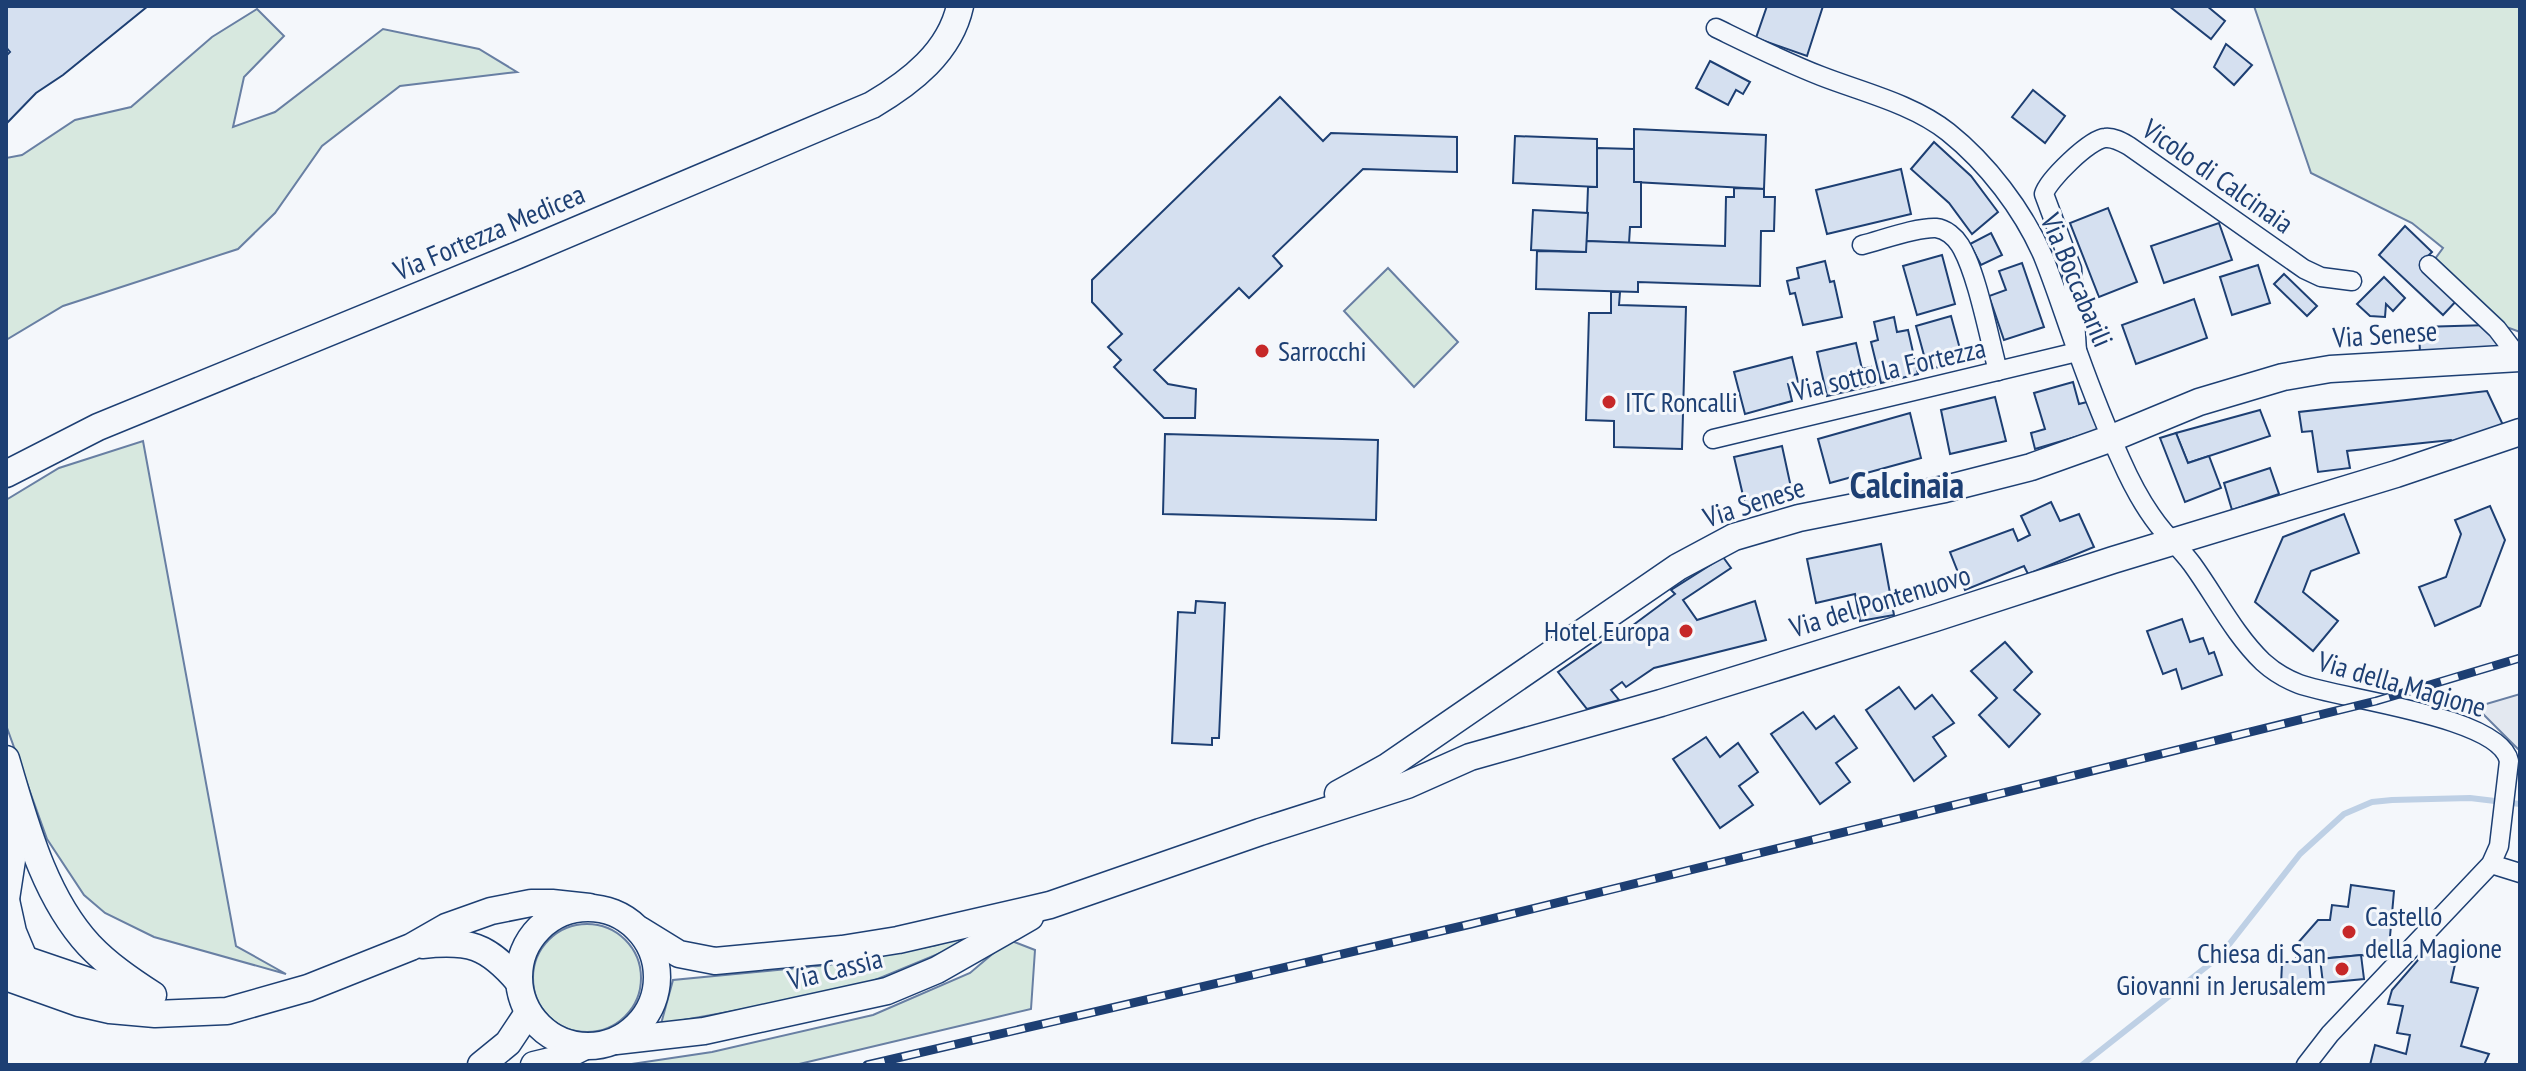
<svg xmlns="http://www.w3.org/2000/svg" width="2526" height="1071" viewBox="0 0 2526 1071" font-family="'PT Sans Narrow',sans-serif">
<style>
.green{fill:#d7e8df;stroke:#687fa3;stroke-width:2}
.parking{fill:#e3e8f0;stroke:#687fa3;stroke-width:2}
.lines{fill:none;stroke-linecap:round;stroke-linejoin:round}
.stream{stroke:#bed0e5;stroke-width:6}
.building{fill:#d5e0f0;stroke:#1d3f73;stroke-width:2}
.minor-casing{stroke:#1d3f73;stroke-width:21}
.secondary-casing{stroke:#1d3f73;stroke-width:29}
.minor{stroke:#f4f7fb;stroke-width:18}
.secondary{stroke:#f4f7fb;stroke-width:26}
.rail-casing{stroke:#1d3f73;stroke-width:9}
.rail{stroke:#f4f7fb;stroke-width:6;stroke-dasharray:18;stroke-linecap:butt}
.poi-dot{fill:#c62828;stroke:#f4f7fb;stroke-width:3}
.labels{text-anchor:middle;stroke-width:6;stroke-linejoin:round;paint-order:stroke}
.street-label{font-size:28px;fill:#1d3f73;stroke:#f4f7fb}
.poi-label{font-size:28px;fill:#1d3f73;stroke:#f4f7fb;text-anchor:start}
.district-label{font-size:36px;font-weight:bold;fill:#1d3f73;stroke:#f4f7fb}
</style>
<rect width="100%" height="100%" fill="#f4f7fb"/>
<g class="green">
<polygon points="2254,6 2520,6 2520,332 2498,324 2432,263 2443,248 2412,223 2311,173"/>
<polygon points="257,9 284,36 244,77 233,127 275,112 383,29 479,49 517,72 400,86 322,146 275,213 238,249 63,306 6,340 6,158 22,155 75,120 131,107 212,37"/>
<polygon points="1388,268 1458,342 1414,387 1344,311"/>
<polygon points="143,441 236,946 286,974 154,937 105,913 84,895 47,839 6,725 6,500 59,468"/>
<circle cx="587" cy="978" r="54"/>
<polygon points="960,935 963,936 965,941 955,947 851,990 661,1024 673,980 828,965 937,945"/>
<polygon points="1009,940 1035,950 1031,1009 795,1065 625,1065 712,1052 873,1015 970,973"/>
</g>
<polygon class="parking" points="2520,694 2520,749 2518,749 2476,707"/>
<g class="lines">
<polyline class="stream" points="2082,1065 2220,956 2300,854 2344,814 2372,802 2392,800 2470,798 2520,804"/>
</g>
<g class="building">
<polygon points="7,6 148,6 63,75 36,93 7,123 6,56 10,52 6,47"/>
<polygon points="1767,6 1823,6 1807,56 1756,38"/>
<polygon points="2169,6 2207,6 2225,21 2211,39"/>
<polygon points="2226,44 2252,65 2234,85 2214,67"/>
<polygon points="1710,61 1750,82 1743,94 1736,90 1728,105 1696,88"/>
<polygon points="2033,90 2065,116 2045,143 2012,117"/>
<polygon points="1280,97 1323,141 1331,133 1457,137 1457,172 1363,169 1273,256 1282,266 1249,298 1239,288 1154,370 1168,384 1196,389 1195,418 1164,418 1114,367 1121,360 1108,347 1122,334 1092,302 1092,280"/>
<polygon points="1634,129 1766,135 1764,189 1634,182"/>
<polygon points="1515,136 1597,139 1597,187 1513,183"/>
<polygon points="1934,142 1971,176 1998,212 1972,234 1949,203 1911,169"/>
<polygon points="1597,148 1634,149 1634,182 1641,182 1641,227 1630,227 1629,243 1586,241 1588,187 1597,187"/>
<polygon points="1901,169 1911,214 1827,234 1816,190"/>
<polygon points="1734,188 1764,189 1764,197 1775,197 1774,231 1761,231 1760,286 1638,282 1638,292 1536,289 1537,251 1586,252 1586,241 1725,246 1726,197 1734,197"/>
<polygon points="2108,208 2137,282 2099,297 2070,223"/>
<polygon points="1533,210 1588,213 1586,252 1531,250"/>
<polygon points="2219,223 2232,260 2164,283 2151,246"/>
<polygon points="2405,226 2432,252 2421,263 2459,298 2443,315 2379,255"/>
<polygon points="1991,233 2002,255 1981,265 1970,244"/>
<polygon points="1942,255 1955,304 1917,315 1903,266"/>
<polygon points="1825,261 1830,282 1834,281 1842,317 1803,325 1795,293 1790,294 1787,281 1799,278 1797,268"/>
<polygon points="2022,263 2044,327 2004,340 1989,296 2006,290 1999,271"/>
<polygon points="2258,265 2270,303 2232,315 2220,277"/>
<polygon points="2284,274 2317,306 2307,316 2274,284"/>
<polygon points="2384,277 2405,298 2393,311 2386,304 2385,317 2370,316 2357,304"/>
<polygon points="1611,292 1620,292 1619,305 1686,307 1682,449 1614,447 1614,421 1586,420 1589,313 1611,313"/>
<polygon points="2194,299 2207,338 2136,364 2122,325"/>
<polygon points="1951,316 1963,360 1928,370 1916,326"/>
<polygon points="1894,317 1897,332 1908,330 1918,374 1881,383 1871,342 1878,340 1874,322"/>
<polygon points="2490,325 2505,350 2420,354 2419,327"/>
<polygon points="1856,343 1862,369 1871,367 1875,385 1827,396 1817,352"/>
<polygon points="1792,357 1798,382 1788,384 1792,401 1745,414 1734,372"/>
<polygon points="2073,382 2079,404 2091,401 2099,430 2035,449 2031,433 2045,429 2034,393"/>
<polygon points="2487,391 2503,425 2456,447 2451,440 2347,451 2350,468 2318,472 2312,431 2302,432 2299,412"/>
<polygon points="1995,397 2006,441 1950,454 1941,410"/>
<polygon points="2260,410 2270,436 2188,463 2176,433"/>
<polygon points="1910,413 1921,458 1830,483 1818,439"/>
<polygon points="2176,433 2188,463 2209,456 2221,488 2185,502 2160,438"/>
<polygon points="1165,434 1378,440 1376,520 1163,514"/>
<polygon points="1782,446 1792,492 1745,504 1734,457"/>
<polygon points="2270,468 2279,494 2232,510 2224,483"/>
<polygon points="2051,502 2060,521 2079,514 2094,547 2028,574 2024,566 1965,590 1950,552 2013,529 2018,541 2030,535 2021,516"/>
<polygon points="2490,506 2505,540 2480,606 2435,626 2419,587 2446,577 2461,534 2455,520"/>
<polygon points="2344,514 2359,553 2311,571 2303,592 2338,621 2313,651 2255,602 2283,537"/>
<polygon points="1881,544 1894,615 1860,621 1855,594 1816,603 1807,559"/>
<polygon points="1723,557 1731,568 1683,600 1697,620 1755,601 1766,640 1654,668 1626,687 1622,682 1611,690 1619,700 1587,709 1558,672 1613,634 1617,637 1675,594 1671,590"/>
<polygon points="1196,601 1225,603 1219,738 1212,738 1212,745 1172,743 1178,612 1195,613"/>
<polygon points="2182,619 2190,642 2203,638 2209,654 2214,652 2222,675 2182,689 2176,669 2163,674 2147,631"/>
<polygon points="2005,642 2032,672 2014,690 2040,714 2009,747 1979,715 1997,698 1971,671"/>
<polygon points="1899,687 1915,709 1932,695 1954,723 1933,737 1946,756 1914,781 1866,710"/>
<polygon points="1803,712 1816,729 1834,716 1857,748 1836,763 1850,782 1820,804 1771,734"/>
<polygon points="1706,737 1720,757 1738,743 1758,772 1739,786 1753,805 1720,828 1673,759"/>
<polygon points="2351,885 2394,891 2388,959 2361,955 2309,960 2311,986 2281,986 2282,962 2296,962 2297,944 2318,920 2330,920 2332,905 2348,907"/>
<polygon points="2424,953 2456,960 2451,982 2478,988 2461,1046 2489,1054 2484,1065 2370,1065 2375,1045 2406,1054 2410,1035 2397,1033 2403,1006 2388,1004 2392,990"/>
<polygon points="2361,955 2364,979 2323,983 2320,959"/>
</g>
<g class="lines">
<g class="minor-casing">
<g id="minor">
<path d="M 1716,28 C 1751,45 1785,62 1821,76 C 1862,92 1913,104 1948,132 C 1987,163 2023,210 2043,256 C 2056,288 2066,321 2078,353 C 2091,389 2105,425 2121,460 C 2132,485 2146,511 2164,532 C 2174,543 2184,553 2192,564 C 2216,597 2234,634 2263,662 C 2274,672 2286,679 2299,684 C 2339,699 2500,716 2509,761 L 2499,846 L 2491,864 L 2330,1034 L 2306,1065"/>
<path d="M 1862,245 C 1882,240 1916,227 1936,228 C 1946,229 1955,237 1960,245 C 1977,272 1989,338 1998,371"/>
<polyline points="2429,265 2497,329 2519,358"/>
<path d="M 1713,439 L 2077,352 L 2072,269 L 2044,194 C 2048,180 2090,139 2105,138 C 2114,137 2122,142 2129,146 L 2304,269 L 2321,277 L 2352,281"/>
<polyline points="2491,864 2520,873"/>
</g>
</g>
<g class="secondary-casing">
<g id="secondary">
<path d="M 6,474 L 98,427 L 518,255 L 872,105 C 911,82 950,52 960,6"/>
<path d="M 6,759 C 25,822 43,895 89,945 C 108,965 130,980 153,995"/>
<polyline points="1338,794 1387,767 1678,567 1734,537 1799,518 1945,489 2031,467 2112,438 2199,402 2283,377 2330,369 2520,358"/>
<polyline points="6,819 12,860 6,899"/>
<polyline points="6,900 13,932 28,968"/>
<circle cx="588" cy="977" r="69"/>
<polyline points="640,930 679,954 715,961 842,949 898,940 1050,905 1260,832 1407,785 1470,757 1661,703 1935,618 2113,560 2396,474 2520,432"/>
<path d="M 422,945 C 469,940 487,945 518,981"/>
<polyline points="6,953 103,986 145,994"/>
<polyline points="6,977 79,1003 110,1010 155,1014 227,1011 308,988 411,947 446,927 491,911 531,903 552,903 589,907"/>
<polyline points="616,1041 704,1031 887,991 937,970 1030,917"/>
<polyline points="481,1065 508,1043 528,1013"/>
<polyline points="534,1065 559,1059 583,1047"/>
</g>
</g>
<use href="#minor" class="minor"/>
<use href="#secondary" class="secondary"/>
<g class="rail-casing">
<polyline id="rail" points="867,1065 1471,924 2376,701 2520,658"/>
</g>
<use href="#rail" class="rail"/>
</g>
<g class="poi-dot">
<circle cx="1262" cy="351" r="8"/>
<circle cx="1609" cy="402" r="8"/>
<circle cx="1686" cy="631" r="8"/>
<circle cx="2349" cy="932" r="8"/>
<circle cx="2342" cy="969" r="8"/>
</g>
<g class="labels">
<g class="street-label">
<text transform="translate(2218 176) rotate(35)" y="10">Vicolo di Calcinaia</text>
<text transform="translate(489 232) rotate(-23)" y="10">Via Fortezza Medicea</text>
<text transform="translate(2077 280) rotate(67)" y="10">Via Boccabarili</text>
<text transform="translate(2385 334) rotate(-4)" y="10">Via Senese</text>
<text transform="translate(1889 369) rotate(-13)" y="10">Via sotto la Fortezza</text>
<text transform="translate(1754 502) rotate(-18)" y="10">Via Senese</text>
<text transform="translate(1880 601) rotate(-17)" y="10">Via del Pontenuovo</text>
<text transform="translate(2402 684) rotate(16)" y="10">Via della Magione</text>
<text transform="translate(835 969) rotate(-14)" y="10">Via Cassia</text>
</g>
<g class="poi-label">
<text x="1278" y="361">Sarrocchi</text>
<text x="1625" y="412">ITC Roncalli</text>
<text x="1670" y="641" text-anchor="end">Hotel Europa</text>
<text x="2365" y="926">Castello<tspan x="2365" dy="32">della Magione</tspan></text>
<text x="2326" y="963" text-anchor="end">Chiesa di San<tspan x="2326" dy="32">Giovanni in Jerusalem</tspan></text>
</g>
<g class="district-label">
<text x="1907" y="498">Calcinaia</text>
</g>
</g>
<rect width="2526" height="1071" fill="none" stroke="#1d3f73" stroke-width="16"/>
</svg>
